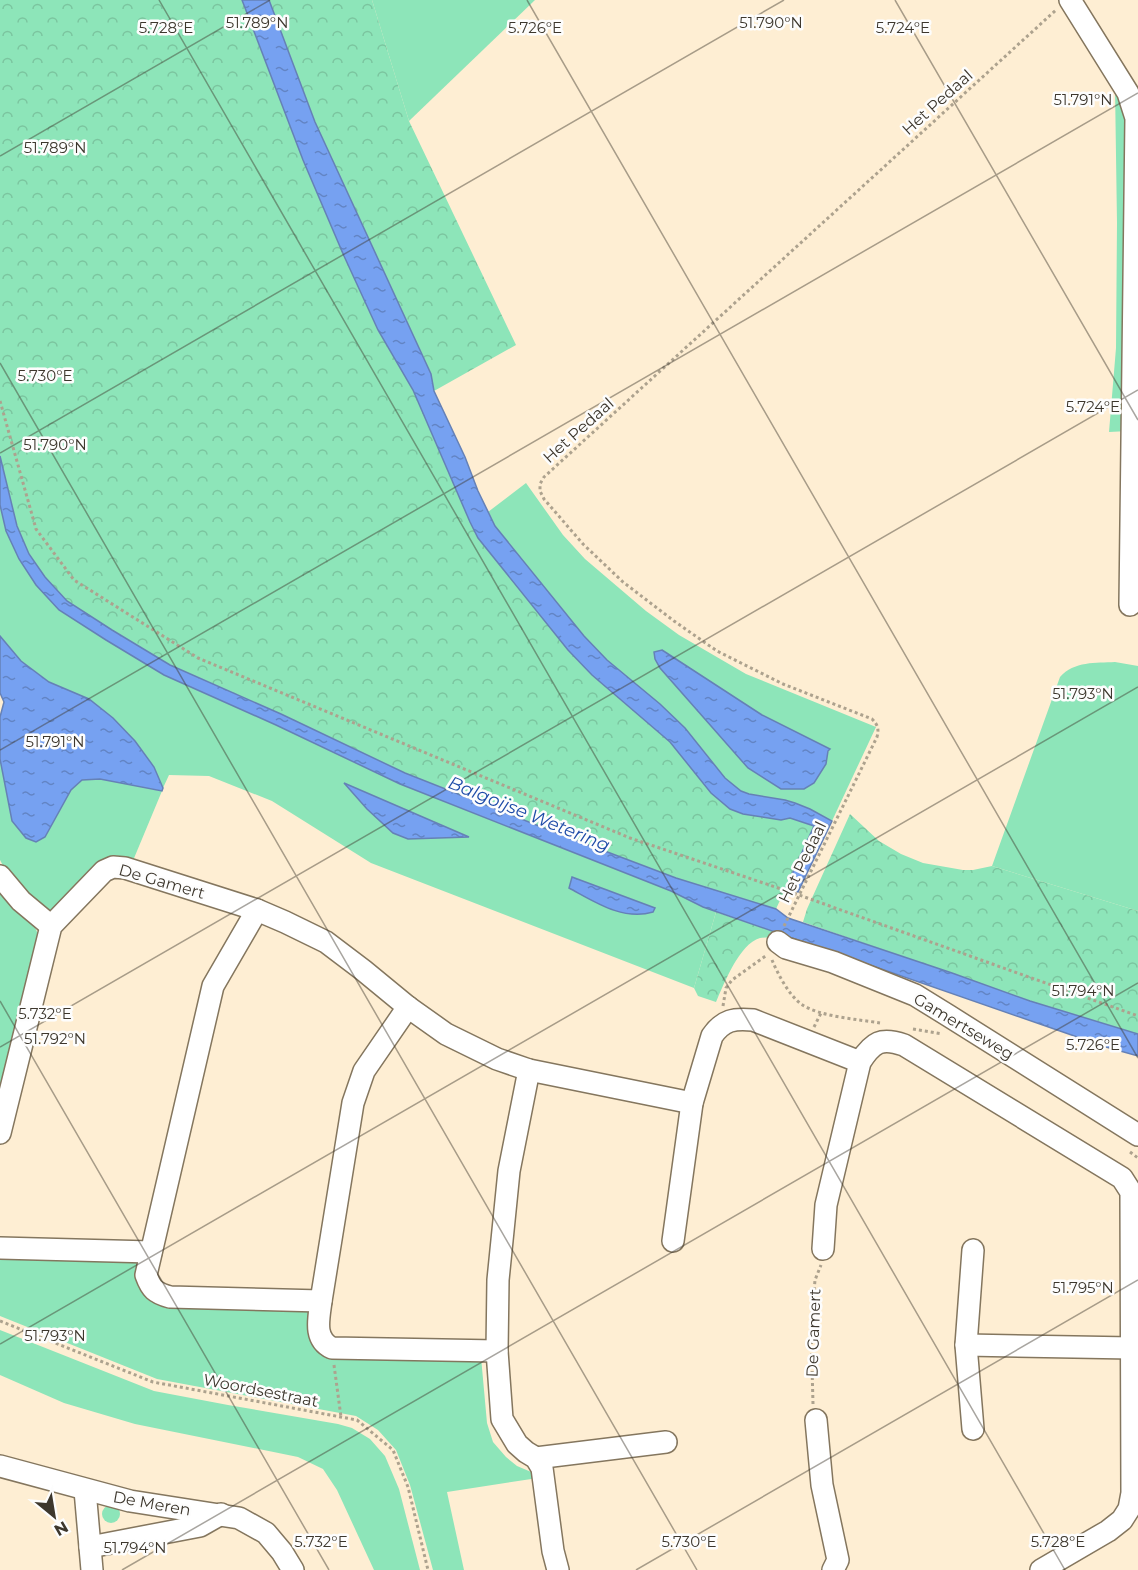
<svg xmlns="http://www.w3.org/2000/svg" width="1138" height="1570" viewBox="0 0 1138 1570" font-family="Montserrat,sans-serif">
<style>
.green{fill:#8de5b9;fill-rule:evenodd}
.forest{fill:url(#forest-crowns)}
.water{fill:url(#water-ripples);stroke:#6581b6;stroke-width:1.5}
.lines{fill:none;stroke-linecap:round;stroke-linejoin:round}
.minor-casing{stroke:#84765e;stroke-width:24}
.path{stroke:#ada28e;stroke-width:3;stroke-dasharray:3 3;stroke-linecap:butt}
.minor{stroke:#fff;stroke-width:21}
.ticks{fill:none;stroke:#3d372d;stroke-width:1.5;stroke-opacity:0.45}
.labels{text-anchor:middle;stroke-width:5;stroke-linejoin:round;paint-order:stroke}
.street-label{font-size:16px;fill:#3d372d;stroke:#fdfdfd}
.water-label{font-size:18px;font-style:italic;fill:#1e4ca8;stroke:#fdfdfd}
.ticks-label{font-size:15px;text-anchor:middle;fill:#3d372d;stroke:#fdfdfd;stroke-width:5;stroke-linejoin:round;paint-order:stroke}
</style>
<defs>
<pattern id="forest-crowns" width="20" height="18" patternUnits="userSpaceOnUse" patternTransform="scale(1.5)"><rect width="20" height="18" fill="#8de5b9"/><path d="M2 6a3 3 0 1 1 6 0M12 15a3 3 0 1 1 6 0" fill="none" stroke="#7bc59f"/></pattern>
<pattern id="water-ripples" width="26" height="14" patternUnits="userSpaceOnUse" patternTransform="scale(1.5)"><rect width="26" height="14" fill="#76a1f1"/><path d="M2 4q2-2 4 0t4 0M15 11q2-2 4 0t4 0" fill="none" stroke="#6284c4"/></pattern>
</defs>
<rect width="100%" height="100%" fill="#feeed3"/>
<g class="green">
<polygon points="372,0 535,0 409,121"/>
<polygon points="1115,87 1132,120 1129,431 1109,432 1116,348 1117,223"/>
<path d="M 526,483 L 563,535 L 585,559 L 646,611 L 679,635 L 746,674 L 876,727 L 832,821 L 810,809 L 795,803 L 785,800 L 749,794 L 741,791 L 725,778 L 704,751 L 607,660 L 584,636 L 495,526 L 488,512 ZM 660,668 L 712,683 L 762,715 L 830,749 L 803,789 L 781,789 L 748,768 Z"/>
<path d="M 0,505 L 6,531 L 59,610 L 106,640 L 164,675 L 276,725 L 400,784 L 671,891 L 716,912 L 694,988 L 371,863 L 272,801 L 209,776 L 169,775 L 163,788 L 154,767 L 135,741 L 113,718 L 89,699 L 49,682 L 21,661 L 0,636 ZM 345,784 L 346,784 L 467,837 L 441,838 L 394,833 L 367,809 ZM 572,877 L 655,908 L 582,894 L 569,888 Z"/>
<path d="M 1115,662 L 1138,666 L 1138,911 L 992,866 L 1060,677 C 1074,661 1096,663 1115,662 Z"/>
<polygon points="0,759 12,821 45,837 71,790 82,780 100,779 162,791 132,863 53,917 10,879 0,860"/>
<path d="M 0,894 C 9,905 35,922 37,932 L 41,933 L 0,1105 Z"/>
<polygon points="0,1253 141,1259 147,1293 308,1309 315,1346 481,1357 487,1423 493,1442 506,1457 517,1466 536,1474 538,1478 447,1492 464,1570 433,1570 410,1485 396,1450 378,1430 356,1416 157,1379 0,1316"/>
<polygon points="0,1330 154,1391 228,1405 338,1424 352,1428 370,1439 385,1456 399,1489 420,1570 374,1570 337,1490 323,1469 298,1457 135,1424 64,1403 0,1375"/>
<circle cx="111" cy="1514" r="9"/>
</g>
<g class="forest">
<polygon points="0,0 242,0 303,160 344,256 378,330 413,390 470,522 478,538 568,650 592,675 670,742 711,793 730,809 743,814 781,820 790,818 814,826 776,909 676,878 544,828 405,773 281,714 170,665 112,630 67,601 45,577 29,554 17,526 0,456"/>
<polygon points="269,0 372,0 409,121 516,345 434,391 431,374 315,122"/>
<polygon points="850,814 879,841 901,854 923,863 963,870 973,870 992,866 1138,911 1138,1034 1030,1001 803,922 807,909"/>
<path d="M 716,912 L 781,934 L 780,937 C 774,938 766,937 760,938 C 739,944 724,984 716,1002 L 698,996 L 694,988 Z"/>
</g>
<g class="water">
<polygon points="242,0 269,0 315,122 431,374 434,391 465,457 478,491 495,526 584,636 607,660 660,704 685,728 725,778 741,791 749,794 785,800 795,803 810,809 832,821 798,892 786,887 814,826 790,818 781,820 743,814 730,809 711,793 670,742 592,675 568,650 478,538 470,522 413,390 378,330 344,256 303,160"/>
<polygon points="0,456 17,526 29,554 45,577 67,601 112,630 170,665 281,714 405,773 544,828 676,878 776,909 788,918 952,973 1030,1001 1138,1034 1138,1056 1106,1047 703,907 671,891 400,784 276,725 164,675 106,640 59,610 36,585 19,559 6,531 0,505"/>
<polygon points="0,636 21,661 49,682 89,699 113,718 135,741 154,767 163,788 162,791 100,779 82,780 71,790 45,837 36,842 26,838 12,821 0,759 0,717 4,702 0,693"/>
<polygon points="662,650 762,715 830,749 828,751 826,764 814,783 804,789 781,789 748,768 660,668 655,659 654,652"/>
<polygon points="344,783 469,837 408,839 393,833 367,809"/>
<path d="M 572,877 L 655,908 L 653,912 C 623,921 595,902 569,888 Z"/>
</g>
<g class="lines">
<g class="minor-casing">
<g id="minor">
<polyline points="1070,0 1128,93 1136,118 1130,605"/>
<polyline points="0,876 21,901 51,926"/>
<path d="M 257,910 L 213,986 L 146,1275 C 151,1289 155,1293 170,1297 L 321,1301"/>
<polyline points="778,942 786,948 833,962 915,995 949,1016 1138,1135"/>
<path d="M 408,1007 L 364,1071 L 353,1103 L 321,1301 C 319,1318 313,1339 332,1348 L 497,1351"/>
<polyline points="529,1070 509,1171 498,1280 497,1351 502,1419 517,1444 526,1452 536,1458 542,1468 553,1551 558,1570"/>
<polyline points="0,1133 51,926 104,871 113,867 125,868 257,910 285,922 326,942 363,970 408,1007 446,1034 497,1059 529,1070 692,1103"/>
<path d="M 673,1241 L 692,1103 L 712,1036 C 723,1020 734,1018 753,1020 L 860,1062"/>
<polyline points="0,1248 151,1252"/>
<path d="M 823,1249 L 826,1205 L 860,1062 C 873,1042 881,1037 904,1045 L 1122,1178 L 1131,1192 L 1132,1493 L 1129,1509 L 1122,1520 L 1108,1531 L 1041,1570"/>
<polyline points="966,1345 1132,1348"/>
<polyline points="816,1420 822,1485 838,1560 833,1570"/>
<polyline points="973,1429 966,1345 973,1250"/>
<polyline points="536,1458 666,1442"/>
<polyline points="0,1466 130,1501 239,1518 266,1533 282,1552 293,1570"/>
<polyline points="85,1490 92,1570"/>
<polyline points="90,1547 200,1526 221,1514"/>
</g>
</g>
<g class="path">
<polyline points="0,401 36,529 74,580 198,658 630,838 799,895 1138,1016"/>
<path d="M 784,926 L 877,737 C 879,729 878,725 872,719 L 783,684 L 717,651 L 674,621 L 623,582 L 583,544 L 544,499 L 540,491 L 540,484 L 544,477 L 1056,10"/>
<path d="M 772,960 C 778,974 788,994 801,1004 C 820,1017 857,1019 880,1023"/>
<polyline points="723,1006 726,988 732,980 767,955"/>
<polyline points="814,1027 821,1013"/>
<polyline points="913,1029 942,1034"/>
<polyline points="1130,1152 1138,1158"/>
<polyline points="0,1321 153,1382 357,1420 393,1450 408,1487 428,1570"/>
<polyline points="334,1365 341,1417"/>
<polyline points="813,1404 811,1328 815,1280 821,1265"/>
</g>
<use href="#minor" class="minor"/>
</g>
<path class="ticks" d="M 159,0 L 1065,1570M 527,0 L 1138,1058M 895,0 L 1138,420M 0,156 L 270,0M 0,363 L 697,1570M 0,453 L 784,0M 0,750 L 1138,93M 0,1001 L 329,1570M 0,1047 L 1138,390M 0,1344 L 1138,687M 122,1570 L 1138,983M 636,1570 L 1138,1280"/>
<g class="labels">
<g class="street-label">
<text transform="translate(937 102) rotate(-42)" y="6">Het Pedaal</text>
<text transform="translate(578 430) rotate(-42)" y="6">Het Pedaal</text>
<text transform="translate(802 862) rotate(-64)" y="6">Het Pedaal</text>
<text transform="translate(162 881) rotate(16)" y="6">De Gamert</text>
<text transform="translate(964 1026) rotate(31)" y="6">Gamertseweg</text>
<text transform="translate(813 1333) rotate(-88)" y="6">De Gamert</text>
<text transform="translate(261 1390) rotate(11)" y="6">Woordsestraat</text>
<text transform="translate(152 1503) rotate(10)" y="6">De Meren</text>
</g>
<g class="water-label">
<text transform="translate(529 814) rotate(22)" y="6">Balgoijse Wetering</text>
</g>
</g>
<g class="ticks-label">
<text x="257" y="28">51.789°N</text>
<text x="771" y="28">51.790°N</text>
<text x="535" y="33">5.726°E</text>
<text x="166" y="33">5.728°E</text>
<text x="903" y="33">5.724°E</text>
<text x="1083" y="105">51.791°N</text>
<text x="55" y="153">51.789°N</text>
<text x="45" y="381">5.730°E</text>
<text x="1093" y="412">5.724°E</text>
<text x="55" y="450">51.790°N</text>
<text x="1083" y="699">51.793°N</text>
<text x="55" y="747">51.791°N</text>
<text x="1083" y="996">51.794°N</text>
<text x="45" y="1019">5.732°E</text>
<text x="55" y="1044">51.792°N</text>
<text x="1093" y="1050">5.726°E</text>
<text x="1083" y="1293">51.795°N</text>
<text x="55" y="1341">51.793°N</text>
<text x="321" y="1547">5.732°E</text>
<text x="689" y="1547">5.730°E</text>
<text x="1058" y="1547">5.728°E</text>
<text x="135" y="1553">51.794°N</text>
</g>
<g transform="translate(54 1516) rotate(150)" stroke="#fdfdfd" stroke-width="4.5" paint-order="stroke">
<path d="M0-4.5L10 22L0 15L-10 22Z" fill="#3d372d"/>
<text y="-9" font-size="16" font-weight="bold" text-anchor="middle" fill="#3d372d">N</text>
</g>
</svg>
